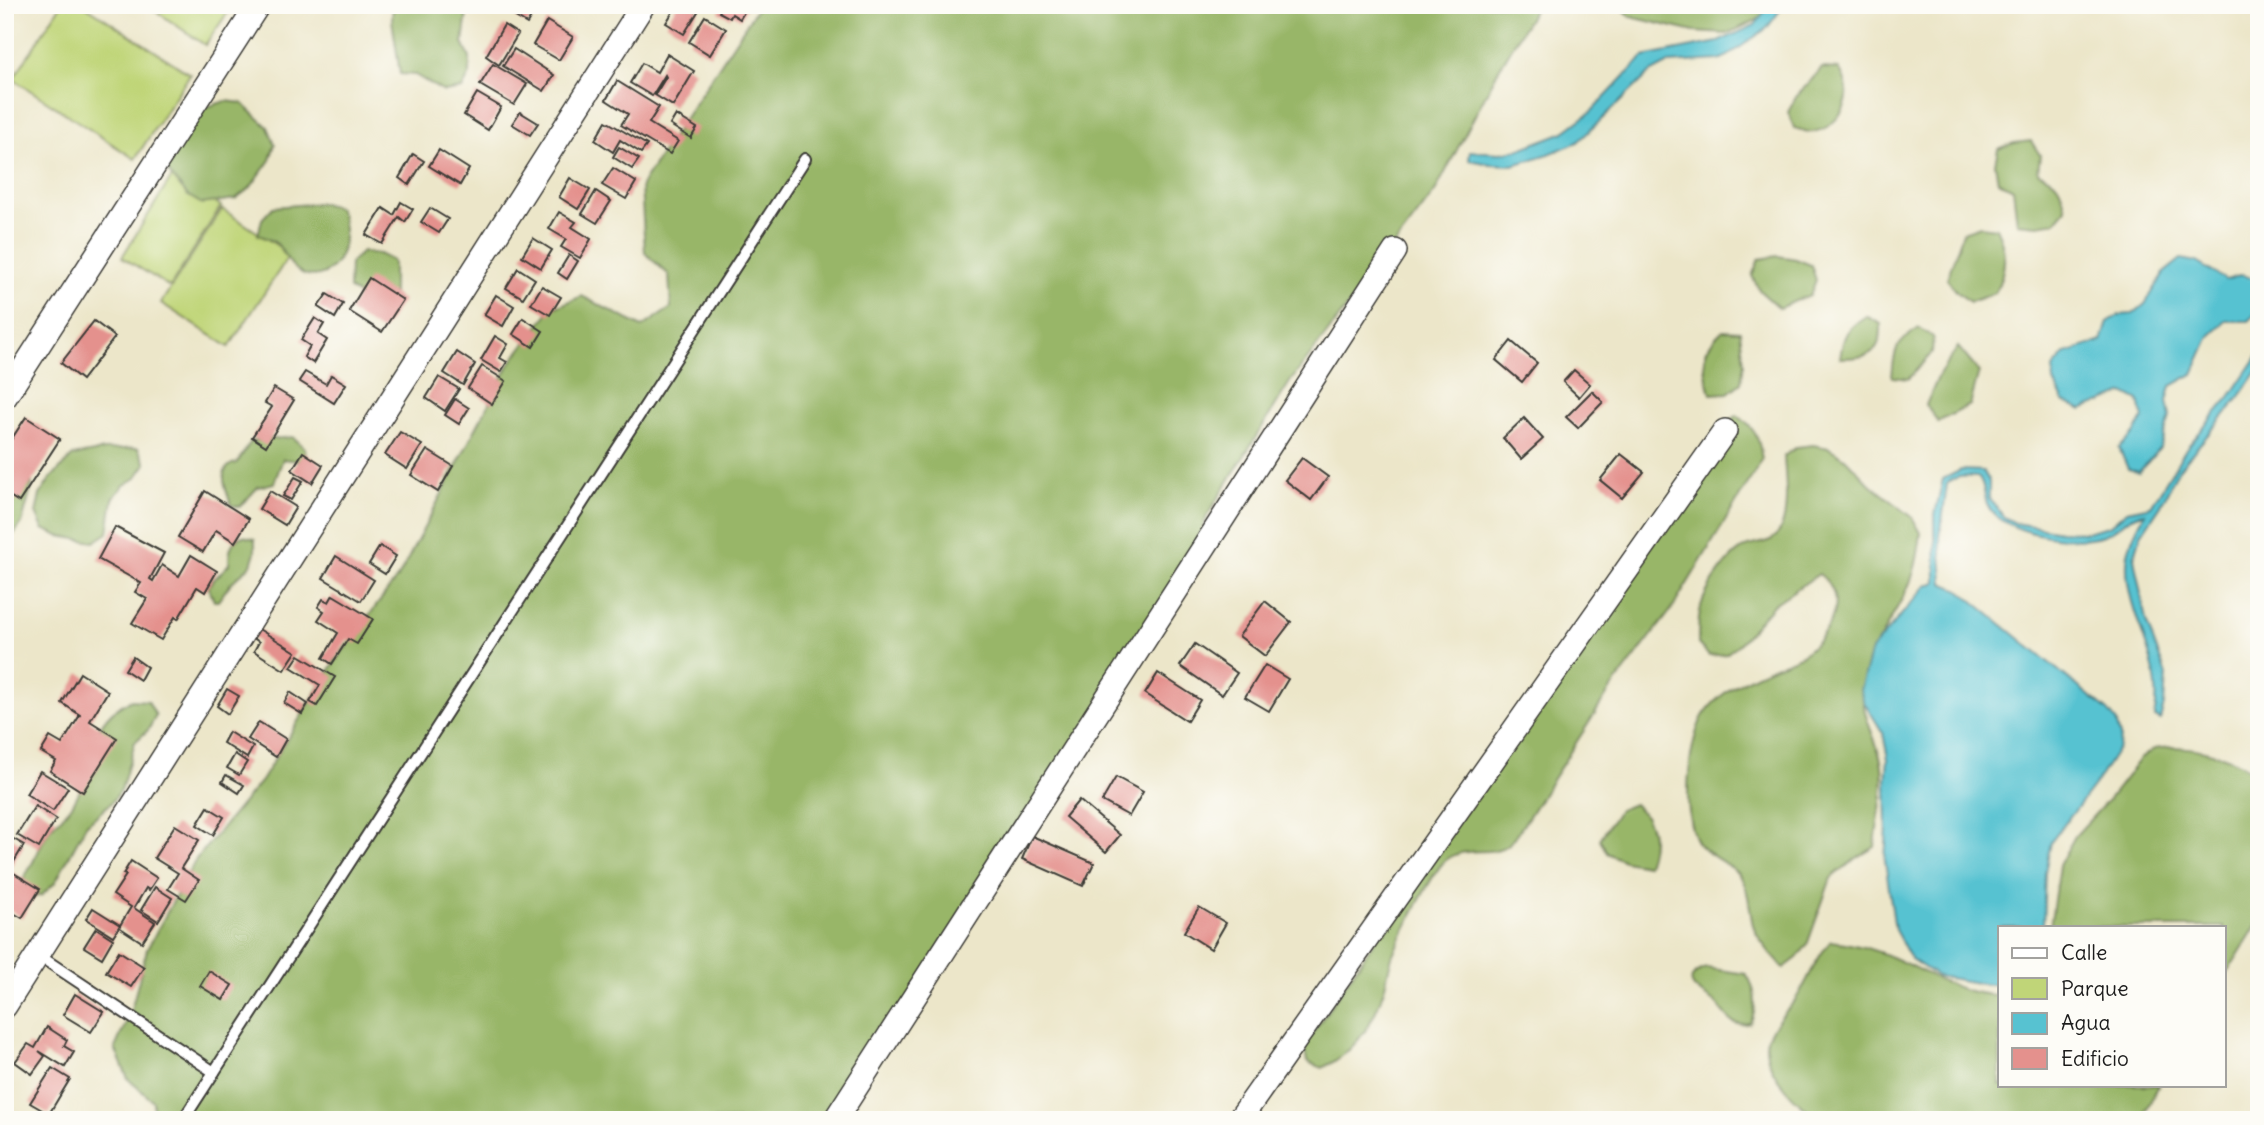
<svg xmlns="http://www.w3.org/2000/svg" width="2264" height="1125" viewBox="0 0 2264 1125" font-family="Delius,sans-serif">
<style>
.green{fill:#c0d578;stroke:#6e784a;stroke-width:2}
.forest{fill:#98b668;stroke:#5a6942;stroke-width:2}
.water{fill:#57c2d1;stroke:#3a6f76;stroke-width:2}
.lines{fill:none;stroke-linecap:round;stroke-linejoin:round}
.stream{stroke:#57c2d1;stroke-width:6}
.building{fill:#e4918d}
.lane-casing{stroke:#3b3a36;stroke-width:14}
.street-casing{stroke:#3b3a36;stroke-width:26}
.lane{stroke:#fff;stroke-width:10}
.street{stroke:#fff;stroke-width:23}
</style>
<rect width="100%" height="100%" fill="#fdfcf7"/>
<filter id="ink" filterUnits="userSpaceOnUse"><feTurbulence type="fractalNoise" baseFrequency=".0143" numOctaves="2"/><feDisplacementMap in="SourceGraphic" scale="14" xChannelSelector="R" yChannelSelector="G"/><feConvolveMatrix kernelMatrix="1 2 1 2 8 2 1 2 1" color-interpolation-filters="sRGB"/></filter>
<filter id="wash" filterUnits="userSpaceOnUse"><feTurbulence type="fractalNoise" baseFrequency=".00686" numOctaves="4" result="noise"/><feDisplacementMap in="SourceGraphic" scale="28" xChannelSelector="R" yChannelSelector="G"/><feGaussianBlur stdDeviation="1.57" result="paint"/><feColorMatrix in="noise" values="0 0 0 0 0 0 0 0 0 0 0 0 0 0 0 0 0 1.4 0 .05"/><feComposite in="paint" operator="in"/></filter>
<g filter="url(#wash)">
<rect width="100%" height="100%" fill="#ece6c9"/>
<g class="green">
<polygon points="61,5 84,5 190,74 135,159 13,79"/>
<polygon points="147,5 233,5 205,45"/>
<polygon points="173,175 221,206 170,287 122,257"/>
<polygon points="222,209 290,254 229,347 161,303"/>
</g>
<g class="forest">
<polygon points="393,5 468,5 463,43 470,58 470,74 462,89 444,92 415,75 400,74 392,20"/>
<polygon points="759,5 1537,5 1499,69 1435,192 1290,382 1207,516 1186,577 834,1120 153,1120 153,1101 128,1079 115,1048 130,1014 147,949 196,859 261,781 336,660 400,574 509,365 551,309 582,296 642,327 671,308 669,275 645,253 641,185"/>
<polygon points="1619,5 1769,5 1761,18 1727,34 1694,32 1631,17"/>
<path d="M 1822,68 L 1839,69 C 1842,74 1845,80 1846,85 C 1852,106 1833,131 1810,132 C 1805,132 1799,129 1794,128 L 1788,112 L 1796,97 Z"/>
<polygon points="226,101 242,103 268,127 275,144 270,160 250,188 235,199 202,204 187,195 165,168 196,110"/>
<path d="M 2031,141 L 2040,155 L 2038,172 C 2058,180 2061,187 2066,209 L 2055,222 L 2038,225 L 2017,223 L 2013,189 L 1998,181 L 1995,164 L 1998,149 L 2014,143 Z"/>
<path d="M 323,203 L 339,208 C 345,224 347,244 338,260 C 330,275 311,281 297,270 C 288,264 284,252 277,244 C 272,240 264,237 258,235 L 262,219 L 273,207 Z"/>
<path d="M 1980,226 L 1996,228 C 2008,252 2006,270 1995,293 L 1970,302 L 1957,292 L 1947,279 L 1963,232 Z"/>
<polygon points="362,252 379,254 393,261 393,295 363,298 349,289 350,263"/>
<polygon points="1778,256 1796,259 1811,265 1816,280 1810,295 1779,308 1760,291 1752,276 1759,259"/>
<path d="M 1866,316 L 1881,324 C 1882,355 1867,358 1840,358 C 1843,335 1847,328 1866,316 Z"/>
<path d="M 1919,328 L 1933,337 L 1932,353 L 1908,379 L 1892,377 C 1894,350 1895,344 1919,328 Z"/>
<path d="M 1723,330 L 1740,331 L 1744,363 L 1741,383 L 1728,393 L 1711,394 C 1704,364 1697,353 1723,330 Z"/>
<polygon points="1958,347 1979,372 1970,405 1938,422 1926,405 1939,375"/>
<path d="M 1737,415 C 1756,430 1759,436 1762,460 L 1672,609 L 1610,690 L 1518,833 C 1515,836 1511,842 1508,845 C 1489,858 1461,843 1442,864 C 1428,881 1403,932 1393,954 C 1389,964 1388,975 1385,986 C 1375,1021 1357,1052 1322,1068 L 1307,1062 L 1304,1046 L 1710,440 Z"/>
<path d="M 293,437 L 305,448 L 306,457 L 299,461 L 283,459 L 274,483 L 258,487 L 240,507 L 231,505 C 228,494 218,475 229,466 C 237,460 233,468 239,460 C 244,453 246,447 252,441 Z"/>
<path d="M 1813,445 L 1829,448 L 1845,458 L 1870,484 L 1912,517 L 1921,533 C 1919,550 1916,570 1909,585 C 1893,619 1871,646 1864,683 C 1858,715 1878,737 1882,766 C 1885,793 1877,820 1875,847 L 1858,857 L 1831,878 L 1807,945 L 1797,958 L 1784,968 C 1772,956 1758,941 1753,925 C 1749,909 1750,893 1742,879 C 1732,863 1707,857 1697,842 C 1681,815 1688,738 1705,713 C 1721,690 1751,676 1775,666 C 1785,662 1797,659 1804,653 C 1830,633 1850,598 1819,574 L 1774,604 L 1739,644 L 1726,654 L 1709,656 L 1698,644 C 1698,633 1698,622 1700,611 C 1703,592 1728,555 1746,547 C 1756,543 1768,544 1776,536 C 1791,520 1785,476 1784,456 L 1797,447 Z"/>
<polygon points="138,448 146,464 136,478 123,486 113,499 108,533 94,542 59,536 43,529 36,513 40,495 50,479 73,456 105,450"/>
<polygon points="5,471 31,480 32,485 22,523 14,534 10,527 5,526"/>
<path d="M 243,536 L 255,539 L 255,552 L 251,565 L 231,583 L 218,601 L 214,601 L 208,586 L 229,564 C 229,552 230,540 243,536 Z"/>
<path d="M 131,700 L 148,701 L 156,716 L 148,730 L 135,742 L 121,790 L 111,803 L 86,825 L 55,883 L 42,895 L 27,899 L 24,877 C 35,862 40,844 50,829 C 57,820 66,814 72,805 C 97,767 81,723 131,700 Z"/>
<path d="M 2171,747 C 2199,747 2238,757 2259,777 L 2259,921 L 2224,978 L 2224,927 L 2050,927 L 2059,865 L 2075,836 L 2109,799 L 2140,759 L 2154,749 Z"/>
<path d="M 1634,804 C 1654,822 1656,839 1647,865 L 1624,861 L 1607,853 L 1600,839 L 1619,810 Z"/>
<path d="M 1831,941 C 1853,943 1877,950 1898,960 C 1930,974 1963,996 2000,995 L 2000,1085 L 2159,1085 L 2141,1120 L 1825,1120 C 1801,1111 1756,1065 1768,1036 C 1774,1022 1789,1010 1797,997 C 1810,978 1815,958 1831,941 Z"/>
<path d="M 1706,968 L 1746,974 C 1756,987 1758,1008 1750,1023 C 1730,1030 1727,1013 1714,1002 C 1701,993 1675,981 1706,968 Z"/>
</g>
<g class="water">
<polygon points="1769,5 1784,5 1767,28 1728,56 1719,60 1669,63 1650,73 1578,142 1549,154 1513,165 1490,164 1469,160 1470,151 1500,153 1517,150 1564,132 1591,112 1643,57 1718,42 1755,25"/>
<polygon points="2181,259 2196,262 2226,280 2242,275 2259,280 2259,309 2249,321 2226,321 2210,336 2193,374 2171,386 2167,401 2170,417 2160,448 2139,472 2128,469 2119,448 2134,434 2143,419 2139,401 2124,393 2082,410 2064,402 2054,382 2053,368 2066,353 2102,341 2108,322 2119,315 2133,314 2145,304 2165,272"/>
<path d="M 2259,354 L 2259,369 L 2239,398 L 2178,470 L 2161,505 L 2141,535 L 2134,558 L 2146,621 L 2166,675 L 2164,705 L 2160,720 L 2154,717 C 2167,664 2125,617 2127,564 C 2127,546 2137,528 2145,513 C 2125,516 2121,529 2104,535 C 2075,544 2018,535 1995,515 C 1981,503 1988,488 1978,477 C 1966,476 1955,475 1947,484 L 1940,537 L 1943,583 L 1960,590 L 2108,711 L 2116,721 L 2120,736 L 2119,747 L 2096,783 L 2051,842 L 2045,872 L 2043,927 L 2000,927 L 2000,984 L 1989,985 L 1937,976 L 1911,959 L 1895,930 L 1885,861 L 1887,827 L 1886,781 L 1888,759 L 1883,733 L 1864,702 L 1860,690 L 1871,650 L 1926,586 L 1936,582 L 1935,514 L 1943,479 L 1961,470 L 1983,471 L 1989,481 L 1989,498 L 2004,517 L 2015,523 L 2060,531 L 2086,532 L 2109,526 L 2127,511 L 2151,506 L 2187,447 L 2230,397 Z"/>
</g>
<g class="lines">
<polyline class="stream" points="2248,282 2259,277"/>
</g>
<g id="blocks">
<g class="building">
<polygon points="518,5 529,5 536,9 527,24 512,15"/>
<polygon points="677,5 691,5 699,10 684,34 666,23"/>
<polygon points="723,5 748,5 740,19 732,14 730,18 719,12"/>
<polygon points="705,16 726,29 710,55 689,42"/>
<polygon points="547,21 573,37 559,60 533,45"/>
<polygon points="504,25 518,34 499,65 486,56"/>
<polygon points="514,49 554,75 544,91 503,66"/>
<polygon points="667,54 694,71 673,106 655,95 666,77 665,75 652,96 630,83 642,63 657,72"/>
<polygon points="493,64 527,84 514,105 480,85"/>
<polygon points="617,81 659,107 649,123 678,141 670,154 621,125 628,114 606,100"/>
<polygon points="477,93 501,107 488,130 464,115"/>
<polygon points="520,112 538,123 530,135 512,124"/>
<polygon points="676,115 697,128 691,138 670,125"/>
<polygon points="606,121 647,145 641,153 620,140 613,152 595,140"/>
<polygon points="619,147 639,159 632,169 613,157"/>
<polygon points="439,150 469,169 460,185 429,166"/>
<polygon points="413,154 424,161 409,185 399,178"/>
<polygon points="613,168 636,182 626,199 602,185"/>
<polygon points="570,178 590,190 578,209 559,197"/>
<polygon points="596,191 611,201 597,223 582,214"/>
<polygon points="401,202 413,209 405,222 399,217 382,244 366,235 383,208 394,215"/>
<polygon points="430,208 448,219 439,233 421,222"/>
<polygon points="559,212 576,222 572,227 591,239 580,258 561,247 566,239 549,229"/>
<polygon points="533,238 552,250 541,268 522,256"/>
<polygon points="569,255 578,261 567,279 558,273"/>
<polygon points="518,268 535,279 523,298 506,288"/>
<polygon points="369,278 403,300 382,332 349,311"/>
<polygon points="542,286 561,297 550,315 531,304"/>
<polygon points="327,294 343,304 335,318 318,307"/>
<polygon points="496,295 514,306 503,326 484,315"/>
<polygon points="315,318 324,324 318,334 327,340 313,363 304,357 310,346 301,340"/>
<polygon points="523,318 543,331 533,347 513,334"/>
<polygon points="94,321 115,337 82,380 61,363"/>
<polygon points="495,336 508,344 500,358 507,362 501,372 481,360"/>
<polygon points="1511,341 1537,363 1522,382 1496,360"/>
<polygon points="457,352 475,364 463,385 444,373"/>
<polygon points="482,366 506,381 492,404 468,388"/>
<polygon points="1574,370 1590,384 1579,397 1563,382"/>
<polygon points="305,372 326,384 331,375 346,384 334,403 299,381"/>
<polygon points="439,377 459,389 445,411 426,398"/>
<polygon points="274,388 294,400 266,446 252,437 272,407 265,403"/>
<polygon points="1592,391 1603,402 1578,428 1566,417"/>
<polygon points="455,399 469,408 459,424 445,415"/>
<polygon points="26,417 60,439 19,502 5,493 5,449"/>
<polygon points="1524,418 1543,439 1521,459 1503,438"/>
<polygon points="400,432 422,445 407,469 385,455"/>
<polygon points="427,450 453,466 438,492 411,475"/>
<polygon points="303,452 323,465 312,483 292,470"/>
<polygon points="1621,454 1644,472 1622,498 1600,480"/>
<polygon points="1302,458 1328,477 1311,500 1285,480"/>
<polygon points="295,477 303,481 291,500 283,496"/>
<polygon points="205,491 249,519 235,542 216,530 203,552 178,537"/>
<polygon points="270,491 296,507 285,525 259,509"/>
<polygon points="115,527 164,553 150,579 153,581 162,565 179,576 191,555 217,571 205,592 197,587 178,619 175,617 161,640 132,623 147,599 135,592 141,583 98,559"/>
<polygon points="380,546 396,556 385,574 369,564"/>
<polygon points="336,556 374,580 361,601 323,578"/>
<polygon points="333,595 373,619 357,644 348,639 332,664 323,658 338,633 318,620 324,611 318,607 323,599 329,602"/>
<polygon points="1265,601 1291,622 1265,656 1239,636"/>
<polygon points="257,628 296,652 284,670 254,651 259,642 252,637"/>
<polygon points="1195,644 1237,673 1222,695 1180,666"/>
<polygon points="299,655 335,677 317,706 310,702 320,685 291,667"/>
<polygon points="133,657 147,667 140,680 125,670"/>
<polygon points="1265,665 1288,679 1269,711 1245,697"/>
<polygon points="80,673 108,691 90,721 117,738 83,792 50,771 56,761 41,752 50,737 62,744 80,715 62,703"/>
<polygon points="1158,673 1200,700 1187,721 1145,694"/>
<polygon points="227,689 239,696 228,714 217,706"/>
<polygon points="290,692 308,704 302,714 284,703"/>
<polygon points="259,722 286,739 276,757 248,739"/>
<polygon points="229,732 253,747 247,758 223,743"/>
<polygon points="235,754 247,762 239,775 227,768"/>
<polygon points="40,771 68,788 53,811 26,794"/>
<polygon points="226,775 244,785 239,793 222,782"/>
<polygon points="1116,777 1143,792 1129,816 1102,801"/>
<polygon points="1079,800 1120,835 1106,852 1065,817"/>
<polygon points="35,806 56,819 39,848 17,835"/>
<polygon points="208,807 224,817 213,835 197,825"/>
<polygon points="175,825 199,840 181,868 199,880 186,900 168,889 178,873 154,858"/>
<polygon points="5,827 8,829 5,834 24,845 9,870 40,889 22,918 5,908"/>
<polygon points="1032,836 1094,863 1083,886 1022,859"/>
<polygon points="131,861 157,878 149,890 146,888 134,908 155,922 142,942 119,927 131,907 113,895 126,875 123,874"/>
<polygon points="155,887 172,898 158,921 141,910"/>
<polygon points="1199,907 1226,923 1211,949 1184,932"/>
<polygon points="93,908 120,925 113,936 86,919"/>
<polygon points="96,928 113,939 102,958 84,947"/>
<polygon points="119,951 144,967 131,987 106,972"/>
<polygon points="209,971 232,985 223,1000 200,986"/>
<polygon points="75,994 104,1012 91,1032 63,1015"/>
<polygon points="47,1027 67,1040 64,1046 74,1052 65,1067 39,1051 45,1056 32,1074 15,1062 28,1044 35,1048"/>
<polygon points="52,1068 70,1079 49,1114 30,1103"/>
</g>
</g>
</g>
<g filter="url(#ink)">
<use href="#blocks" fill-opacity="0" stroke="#3b3a36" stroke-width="2"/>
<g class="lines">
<g class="lane-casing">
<g id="lane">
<polyline points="38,955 214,1072"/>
<polyline points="183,1120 805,159"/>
</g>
</g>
<g class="street-casing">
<g id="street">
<polyline points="5,397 258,5"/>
<polyline points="5,1006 643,5"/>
<polyline points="835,1120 1395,251"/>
<polyline points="1239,1120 1725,431"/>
</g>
</g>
<use href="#lane" class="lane"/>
<use href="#street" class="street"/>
</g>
</g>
<rect width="2264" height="1125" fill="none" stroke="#fdfcf7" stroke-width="28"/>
<rect x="1998" y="926" width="228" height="161" fill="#fdfcf7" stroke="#a3a29f" stroke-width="2"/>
<rect x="2012" y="948" width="35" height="10" fill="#ffffff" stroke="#a3a29f" stroke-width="2"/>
<text x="2061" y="960" font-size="21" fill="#1c1c1c">Calle</text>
<rect x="2012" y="978" width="35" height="21" fill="#c0d578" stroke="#a3a29f" stroke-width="2"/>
<text x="2061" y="996" font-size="21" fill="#1c1c1c">Parque</text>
<rect x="2012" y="1013" width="35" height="21" fill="#57c2d1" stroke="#a3a29f" stroke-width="2"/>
<text x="2061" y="1030" font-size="21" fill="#1c1c1c">Agua</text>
<rect x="2012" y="1048" width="35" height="21" fill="#e4918d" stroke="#a3a29f" stroke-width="2"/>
<text x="2061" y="1066" font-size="21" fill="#1c1c1c">Edificio</text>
</svg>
